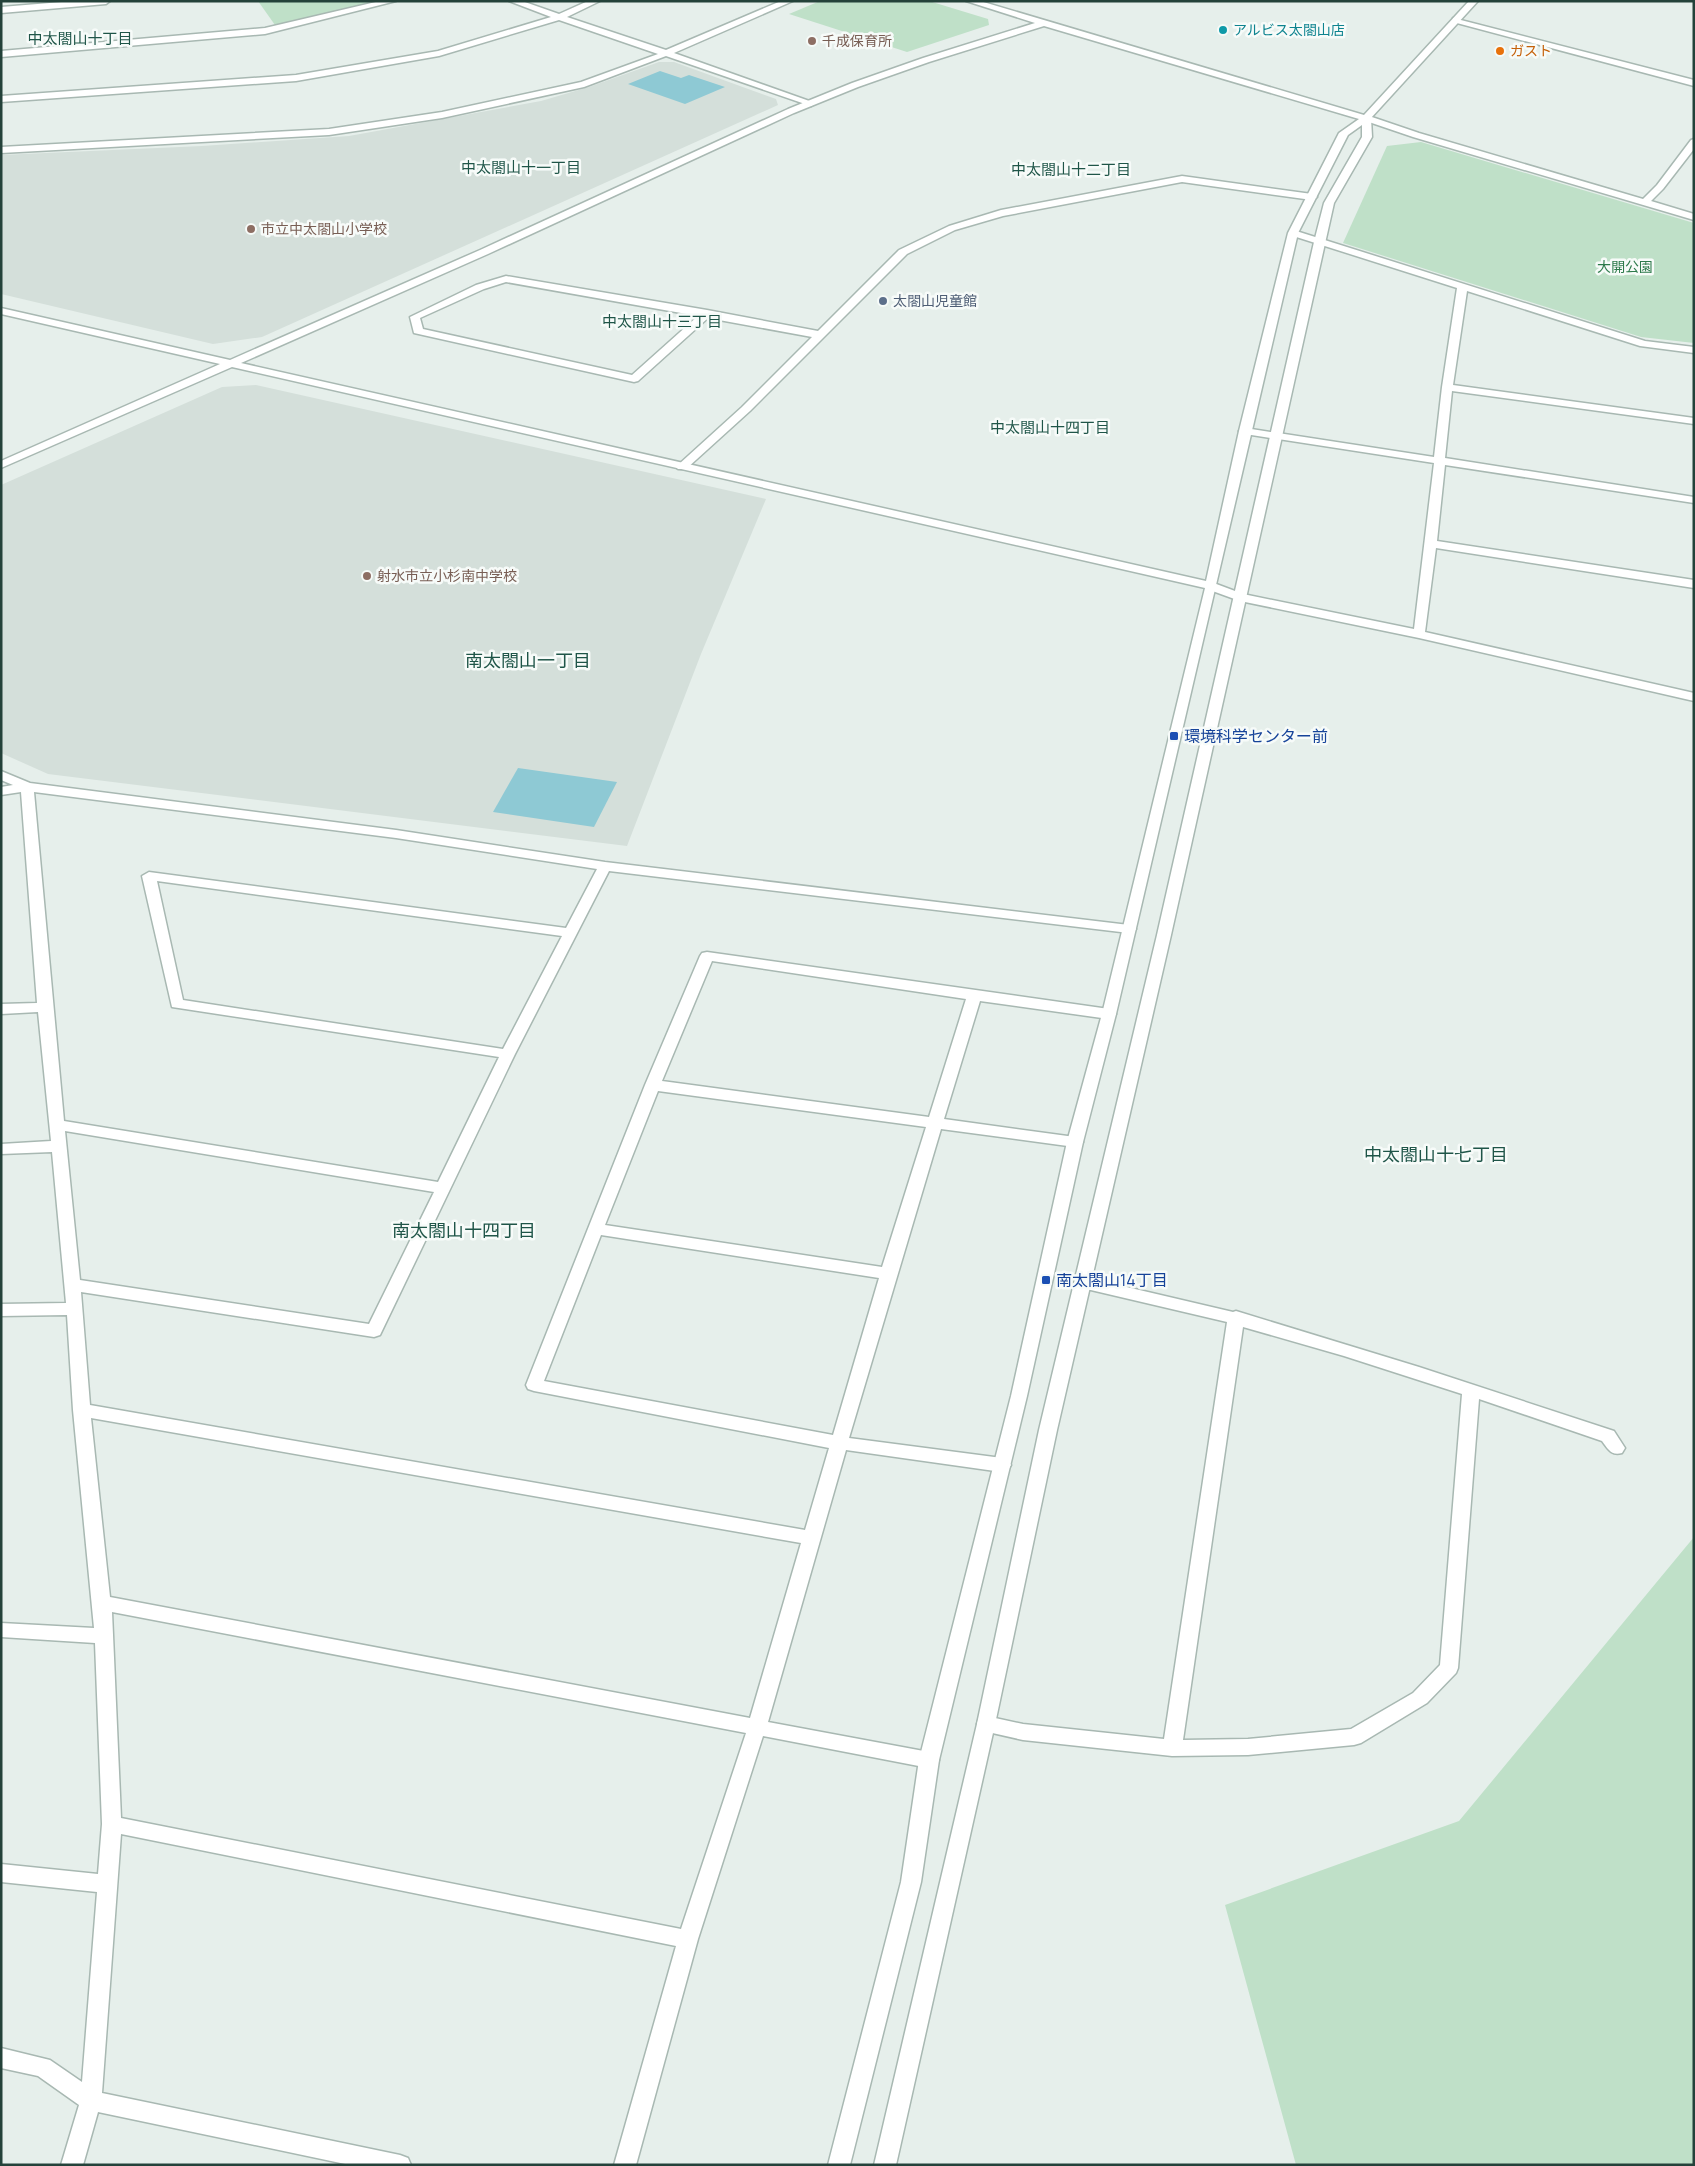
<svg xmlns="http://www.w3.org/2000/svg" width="1695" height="2166" viewBox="0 0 1695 2166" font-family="Manrope,'Noto Sans JP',sans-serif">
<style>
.built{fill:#d4dfda}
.green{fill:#bfe0c8}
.water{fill:#8ec9d4}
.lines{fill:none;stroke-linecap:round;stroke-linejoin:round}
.minor-casing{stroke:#a8b8b2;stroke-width:3}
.tertiary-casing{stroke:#a8b8b2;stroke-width:3}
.minor{fill:#fff;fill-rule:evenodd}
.tertiary{fill:#fff;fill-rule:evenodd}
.culture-dot{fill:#0f9aa8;stroke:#f7fbf9;stroke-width:2}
.education-dot{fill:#8d6e63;stroke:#f7fbf9;stroke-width:2}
.food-dot{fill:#e8710a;stroke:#f7fbf9;stroke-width:2}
.service-dot{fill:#5c6f8a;stroke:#f7fbf9;stroke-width:2}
.transit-dot{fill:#1a4fb4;stroke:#f7fbf9;stroke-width:2}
.labels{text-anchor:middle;stroke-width:5;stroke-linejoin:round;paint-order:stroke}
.far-culture-label{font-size:14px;fill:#0d838f;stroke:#f7fbf9;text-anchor:start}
.far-education-label{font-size:14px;fill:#785e54;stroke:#f7fbf9;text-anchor:start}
.far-food-label{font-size:14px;fill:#c56008;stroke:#f7fbf9;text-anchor:start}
.far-park-label{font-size:14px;fill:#2d7a4b;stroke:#f7fbf9}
.far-service-label{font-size:14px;fill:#4e5e75;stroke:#f7fbf9;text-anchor:start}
.far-neighbourhood-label{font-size:15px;fill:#1f5548;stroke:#f7fbf9}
.transit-label{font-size:16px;fill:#164399;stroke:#f7fbf9;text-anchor:start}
.neighbourhood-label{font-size:18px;fill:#1f5548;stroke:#f7fbf9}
</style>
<rect width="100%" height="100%" fill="#e6efeb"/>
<g class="built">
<polygon points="659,62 674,62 776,99 778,105 262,337 213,344 1,294 1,155 202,146 349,136 541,101 589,87"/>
<polygon points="256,385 766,499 701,654 627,846 48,774 1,753 1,485 222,387"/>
</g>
<g class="green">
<polygon points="258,1 378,1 275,25"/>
<polygon points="820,1 929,1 988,19 989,25 907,52 789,14"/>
<polygon points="1421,142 1694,223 1694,343 1641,337 1343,243 1387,146"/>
<polygon points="1694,1537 1694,2165 1296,2165 1225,1905 1459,1821"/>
</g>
<g class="water">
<polygon points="660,71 681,78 689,75 725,87 685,104 628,84"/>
<polygon points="518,768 617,782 594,827 493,812"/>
</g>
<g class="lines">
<g class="minor-casing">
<g id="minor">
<polygon points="74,1 110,1 106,4 1,13 1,7"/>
<polygon points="380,1 396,1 265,34 1,57 1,51 265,28"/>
<polygon points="509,1 522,1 559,14 588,1 600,1 567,17 666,50 781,1 793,1 674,53 815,103 811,106 808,105 666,56 584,87 442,118 329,135 1,153 1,147 329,129 442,112 581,82 658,54 559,20 439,56 296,81 1,102 1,96 296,75 438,51 551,17"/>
<polygon points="1453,18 1694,80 1694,86 1453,22"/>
<polygon points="1366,115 1419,133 1643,199 1657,185 1691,140 1694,139 1694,149 1663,189 1651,201 1694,214 1694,220 1413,137 1363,120 1363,116"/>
<path d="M 1182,176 L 1312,194 L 1317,197 L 1312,200 L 1182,182 L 1003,216 L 955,230 L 907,254 L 750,411 L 686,469 L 678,469 L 676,467 L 678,465 L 742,407 L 812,337 L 708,318 L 638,381 L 634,382 L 414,333 L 410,317 L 476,285 L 506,276 L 707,310 L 818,331 L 899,250 L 949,226 L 1001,210 ZM 506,282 L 698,316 L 632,375 L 423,329 L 420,318 L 484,289 Z"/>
<polygon points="1293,230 1645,341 1694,347 1694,353 1640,346 1467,291 1453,385 1694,418 1694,424 1452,391 1445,458 1694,497 1694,503 1445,465 1437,541 1694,580 1694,588 1436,548 1425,632 1694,693 1694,701 1419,638 1240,601 1207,589 1205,586 1207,583 1211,582 1243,594 1414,629 1434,463 1245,434 1239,431 1245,428 1434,457 1442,387 1457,288 1290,235 1290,231"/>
<path d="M 1,771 L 30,783 L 396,830 L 605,862 L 1129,925 L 1134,926 L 1136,929 L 1134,932 L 1129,933 L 609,871 L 515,1054 L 380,1335 L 374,1337 L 81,1292 L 90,1405 L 805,1530 L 829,1448 L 534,1391 L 528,1389 L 526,1385 L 645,1085 L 700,956 L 702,953 L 707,952 L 1109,1009 L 1114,1011 L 1116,1014 L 1114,1017 L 1109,1019 L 980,1001 L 944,1119 L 1075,1137 L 1080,1138 L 1083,1142 L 1080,1146 L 1075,1147 L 941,1129 L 849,1438 L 1002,1458 L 1008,1460 L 1011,1465 L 1008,1470 L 1002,1472 L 846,1450 L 768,1722 L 929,1752 L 936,1754 L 939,1760 L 936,1766 L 929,1768 L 763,1736 L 698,1939 L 636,2165 L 614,2165 L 676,1946 L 121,1834 L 102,2093 L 400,2155 L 408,2158 L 411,2165 L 350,2165 L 98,2112 L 83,2165 L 61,2165 L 79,2105 L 38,2076 L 1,2068 L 1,2048 L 50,2060 L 82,2082 L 97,1892 L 1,1882 L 1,1864 L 98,1874 L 102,1824 L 95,1643 L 1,1637 L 1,1623 L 94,1628 L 73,1410 L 67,1315 L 1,1316 L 1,1304 L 66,1303 L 52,1152 L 1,1154 L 1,1144 L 51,1141 L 38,1012 L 1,1014 L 1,1004 L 37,1003 L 21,792 L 1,795 L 1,787 L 13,785 L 1,780 ZM 34,792 L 396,838 L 597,869 L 566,928 L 149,872 L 142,876 L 172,1007 L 499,1057 L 438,1182 L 64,1121 ZM 157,881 L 562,936 L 503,1049 L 183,1000 ZM 712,961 L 966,999 L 929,1117 L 662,1081 ZM 658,1091 L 926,1127 L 882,1267 L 605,1225 ZM 65,1131 L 434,1192 L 369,1324 L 80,1280 ZM 601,1235 L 879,1278 L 833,1435 L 544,1381 ZM 91,1418 L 801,1543 L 750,1718 L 110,1597 ZM 112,1612 L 746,1733 L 681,1929 L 121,1818 Z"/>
<path d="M 1084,1277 L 1233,1312 L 1236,1311 L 1419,1367 L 1614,1431 L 1625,1448 L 1622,1453 C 1611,1456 1608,1449 1602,1441 L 1479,1399 L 1458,1668 L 1456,1673 L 1427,1703 L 1361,1743 L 1354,1745 L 1248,1755 L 1172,1756 L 1023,1740 L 979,1730 L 977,1724 L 979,1718 L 986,1716 L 1023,1724 L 1164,1739 L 1227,1322 L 1078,1287 L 1076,1283 L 1078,1279 ZM 1243,1327 L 1344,1356 L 1462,1394 L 1440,1665 L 1413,1693 L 1351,1729 L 1248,1739 L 1183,1740 Z"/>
</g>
</g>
<g class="tertiary-casing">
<path id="tertiary" d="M 966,1 L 980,1 L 1364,115 L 1469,1 L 1478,1 L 1371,118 L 1372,137 L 1334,203 L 1171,935 L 1057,1430 L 995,1724 L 896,2165 L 874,2165 L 977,1724 L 1039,1430 L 1157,935 L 1314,242 L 1324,203 L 1362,137 L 1362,125 L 1348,135 L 1298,233 L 1116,1014 L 1083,1142 L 1027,1396 L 939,1760 L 921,1882 L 850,2165 L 828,2165 L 901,1882 L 919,1760 L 1011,1396 L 1067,1142 L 1102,1014 L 1205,588 L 232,367 L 1,468 L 1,461 L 220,364 L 1,314 L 1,308 L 230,360 L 480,250 L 788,109 L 852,83 L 923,58 L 1035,23 ZM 1044,26 L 1359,119 L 1339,133 L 1288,233 L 1239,431 L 1206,581 L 241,363 L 488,254 L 794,113 L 858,87 L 929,62 Z"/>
</g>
<use href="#minor" class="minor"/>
<use href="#tertiary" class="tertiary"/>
</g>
<circle class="culture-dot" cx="1223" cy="30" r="5"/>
<g class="education-dot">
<circle cx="812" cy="41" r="5"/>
<circle cx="251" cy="229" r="5"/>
<circle cx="367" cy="576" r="5"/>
</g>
<circle class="food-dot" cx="1500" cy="51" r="5"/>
<circle class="service-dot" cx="883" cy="301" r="5"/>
<g class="transit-dot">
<rect x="1169" y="731" width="10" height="10" rx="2.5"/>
<rect x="1041" y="1275" width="10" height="10" rx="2.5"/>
</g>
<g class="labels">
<g class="far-culture-label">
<text x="1233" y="35">アルビス太閤山店</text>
</g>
<g class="far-education-label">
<text x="822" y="46">千成保育所</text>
<text x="261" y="234">市立中太閤山小学校</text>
<text x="377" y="581">射水市立小杉南中学校</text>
</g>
<g class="far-food-label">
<text x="1510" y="56">ガスト</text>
</g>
<g class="far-park-label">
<text x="1625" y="272">大開公園</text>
</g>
<g class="far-service-label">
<text x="893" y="306">太閤山児童館</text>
</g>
<g class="far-neighbourhood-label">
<text x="80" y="44">中太閤山十丁目</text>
<text x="521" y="173">中太閤山十一丁目</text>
<text x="1071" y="175">中太閤山十二丁目</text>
<text x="662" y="327">中太閤山十三丁目</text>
<text x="1050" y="433">中太閤山十四丁目</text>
</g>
<g class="transit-label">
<text x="1184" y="742">環境科学センター前</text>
<text x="1056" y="1286">南太閤山14丁目</text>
</g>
<g class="neighbourhood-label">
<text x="528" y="667">南太閤山一丁目</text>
<text x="1436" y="1161">中太閤山十七丁目</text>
<text x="464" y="1237">南太閤山十四丁目</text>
</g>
</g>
<rect width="1695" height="2166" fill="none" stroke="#24423a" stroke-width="5"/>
</svg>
